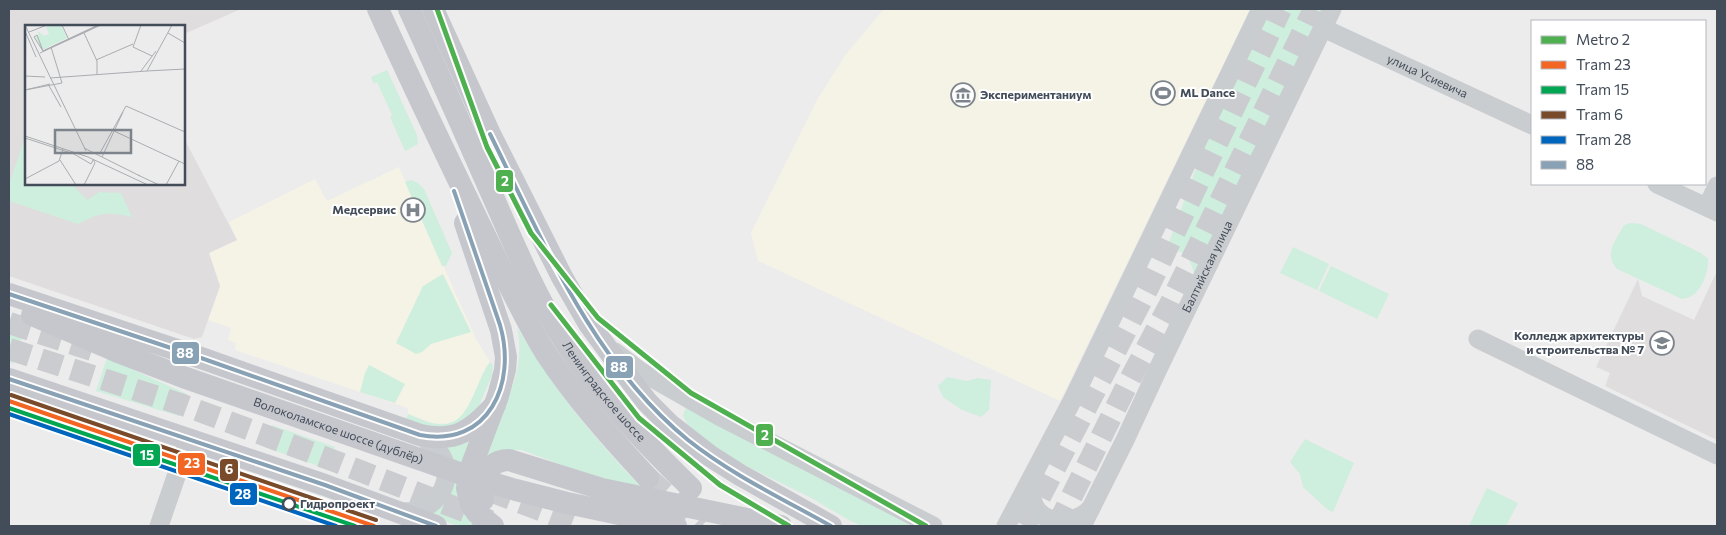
<svg xmlns="http://www.w3.org/2000/svg" width="1726" height="535" viewBox="0 0 1726 535" font-family="Commissioner,sans-serif">
<style>
.commercial{fill:#f5f3e6}
.education{fill:#dfddde}
.green{fill:#ceeede}
.lines{fill:none;stroke-linecap:round;stroke-linejoin:round}
.major-tunnel{stroke:#cbcccf;stroke-width:22;stroke-dasharray:22 11;stroke-linecap:butt}
.minor{stroke:#cacdd0;stroke-width:19}
.major{stroke:#c5c7cd;stroke-width:22}
.major-bridge{stroke:#c5c7cd;stroke-width:22}
.bus-1-casing{stroke:#fff;stroke-width:8}
.bus-1{stroke:#89a1b4;stroke-width:4}
.tram-1-casing{stroke:#fff;stroke-width:8}
.tram-2-casing{stroke:#fff;stroke-width:8}
.tram-3-casing{stroke:#fff;stroke-width:8}
.tram-4-casing{stroke:#fff;stroke-width:8}
.tram-1{stroke:#f26522;stroke-width:4}
.tram-2{stroke:#00a651;stroke-width:4}
.tram-3{stroke:#7a4b2a;stroke-width:4}
.tram-4{stroke:#0065bd;stroke-width:4}
.metro-1-casing{stroke:#fff;stroke-width:9}
.metro-1{stroke:#4fb04f;stroke-width:5}
.stop-dot{fill:#fff;stroke:#434c59;stroke-width:2.5}
.labels{text-anchor:middle;stroke-width:4;stroke-linejoin:round;paint-order:stroke}
.street-label{font-size:12px;fill:#434c59;stroke:#fff}
.poi-label{font-size:12px;font-weight:bold;fill:#434c59;stroke:#fff;text-anchor:start}
.stop-label{font-size:12px;font-weight:bold;fill:#434c59;stroke:#fff;text-anchor:start}
.inset-road{fill:none;stroke:#a9acb1;stroke-width:1}
.view{fill:#7e848c;fill-opacity:0.15;stroke:#7e848c;stroke-width:2.5}
.inset-edge{fill:none;stroke:#434c59;stroke-width:2.5}
.line-badge{stroke:#fff;stroke-width:2}
.badge-label{font-size:14px;text-anchor:middle;font-weight:bold;fill:#fff}
</style>
<rect width="100%" height="100%" fill="#edecec"/>
<g class="commercial">
<polygon points="884,9 1250,9 1060,401 758,261 751,233 817,100 846,54"/>
<polygon points="399,167 476,339 490,362 467,408 460,418 448,424 432,423 408,414 408,408 235,350 236,343 228,340 231,328 208,320 220,286 209,253 237,240 229,222 315,179 327,201"/>
</g>
<g class="education">
<polygon points="9,9 241,9 184,34 184,26 26,26 26,184 184,184 184,138 237,240 209,253 220,286 202,337 194,339 9,276"/>
<polygon points="1717,271 1717,440 1605,386 1610,373 1596,367 1638,279 1642,296 1694,320"/>
</g>
<g class="green">
<path d="M 1268,9 L 1323,9 L 1194,278 C 1193,259 1184,253 1168,245 L 1212,124 Z"/>
<polygon points="387,70 417,135 418,144 405,151 390,117 392,115 377,82 374,84 371,77"/>
<path d="M 24,140 L 26,141 L 26,184 L 72,184 L 87,200 L 99,192 L 121,193 L 132,217 C 107,212 102,212 78,224 L 9,201 L 9,185 Z"/>
<polygon points="411,180 418,183 424,189 452,253 446,266 442,266 405,182"/>
<path d="M 1631,223 L 1641,224 L 1701,253 L 1708,259 C 1709,274 1699,299 1682,299 L 1617,269 C 1603,253 1616,241 1624,225 Z"/>
<polygon points="1293,247 1329,264 1317,290 1280,273"/>
<polygon points="1331,266 1389,294 1377,319 1319,291"/>
<polygon points="443,274 471,332 431,344 422,352 416,354 396,343 423,286"/>
<polygon points="9,317 26,325 13,364 9,362"/>
<path d="M 517,327 C 551,386 593,437 640,486 L 613,481 L 567,467 L 522,450 L 506,450 L 480,466 L 514,382 C 520,363 521,346 517,327 Z"/>
<polygon points="107,358 187,394 179,416 96,391"/>
<path d="M 490,362 L 493,365 L 492,375 L 477,411 L 455,430 L 405,422 L 408,414 C 417,417 427,423 438,424 C 471,428 474,382 490,362 Z"/>
<polygon points="369,365 405,384 395,403 360,392 365,373"/>
<polygon points="947,377 966,381 978,378 991,380 989,410 981,417 962,410 943,397 938,386"/>
<path d="M 687,405 L 918,526 C 901,526 880,529 864,526 C 854,525 824,505 813,499 C 786,484 690,445 683,415 Z"/>
<polygon points="272,425 335,447 327,469 264,447"/>
<polygon points="1305,439 1354,463 1333,512 1328,510 1303,487 1300,474 1290,462"/>
<polygon points="474,440 469,520 474,526 458,526 427,515 436,508 443,449"/>
<polygon points="1487,488 1518,503 1506,526 1469,526"/>
</g>
<g class="lines">
<g class="major-tunnel">
<polyline points="9,323 92,350"/>
<polyline points="9,349 183,405 337,462 490,521"/>
<polyline points="648,478 702,526"/>
<polyline points="490,491 582,526"/>
<polyline points="1025,526 1148,288 1281,9"/>
<polyline points="1057,526 1127,385 1169,306 1314,9"/>
</g>
<g class="minor">
<path id="s1" d="M 1323,28 L 1532,125"/>
<polyline points="1657,184 1717,212"/>
<polyline points="1707,207 1717,186"/>
<polyline points="1478,339 1717,455"/>
<polyline points="615,352 640,371 719,416 933,526"/>
<path d="M 1033,477 C 1031,487 1030,502 1038,511 C 1051,526 1079,522 1091,508"/>
<path d="M 399,511 C 427,517 454,490 444,461 C 440,450 429,442 420,435"/>
<polyline points="159,526 189,439"/>
<polyline points="1006,526 1073,399 1261,9"/>
<path id="s2" d="M 1082,526 L 1125,440 L 1158,369 L 1332,9"/>
</g>
<g class="major">
<path d="M 378,9 C 410,80 444,150 478,221 C 500,265 519,310 545,352 C 575,398 611,438 648,478"/>
<path id="s3" d="M 409,9 C 438,72 466,136 494,199 C 515,247 535,295 563,339 C 598,395 644,442 691,488"/>
<polyline points="433,9 490,134 562,277 589,324 631,381 647,402 670,425 710,456 740,475 831,526"/>
<polyline points="465,223 501,330 506,357 505,370 498,396 470,470 467,488 471,505 477,513 493,526"/>
<path d="M 9,294 L 204,359 L 420,435 C 456,443 472,430 495,405"/>
<polyline points="32,315 118,352"/>
<polyline points="9,379 325,485 436,526"/>
<path d="M 483,500 C 479,481 488,460 509,460 L 602,489 L 781,526"/>
</g>
<path class="major-bridge" id="s4" d="M 118,352 L 183,377 L 465,475 L 516,490 L 567,503 L 676,526"/>
<g class="bus-1-casing">
<g id="bus-1">
<path d="M 490,134 C 543,241 593,363 688,440 C 732,475 783,499 831,526"/>
<path d="M 9,294 L 204,359 L 420,435 C 489,448 517,383 500,325 L 454,191"/>
<polyline points="9,379 325,485 436,526"/>
</g>
</g>
<use href="#bus-1" class="bus-1"/>
<g class="tram-1-casing">
<polyline id="tram-1" points="9,401 374,526"/>
</g>
<g class="tram-2-casing">
<polyline id="tram-2" points="9,408 355,526"/>
</g>
<g class="tram-3-casing">
<polyline id="tram-3" points="11,395 376,520"/>
</g>
<g class="tram-4-casing">
<polyline id="tram-4" points="9,414 336,526"/>
</g>
<use href="#tram-1" class="tram-1"/>
<use href="#tram-2" class="tram-2"/>
<use href="#tram-3" class="tram-3"/>
<use href="#tram-4" class="tram-4"/>
<g class="metro-1-casing">
<g id="metro-1">
<polyline points="437,9 487,147 531,233 598,318 691,393 926,526"/>
<polyline points="551,305 639,418 720,485 789,526"/>
</g>
</g>
<use href="#metro-1" class="metro-1"/>
</g>
<defs>
<g id="stadium-ring" transform="scale(1.25)"><circle r="9.5" fill="#fff" stroke="#7e848c" stroke-width="1.5"/><path d="M0-5a6.5 5 0 1 0 0 10a6.5 5 0 1 0 0-10ZM-3.5-1.8h7v3.6h-7Z" fill="#7e848c"/></g>
<g id="museum-ring" transform="scale(1.25)"><circle r="9.5" fill="#fff" stroke="#7e848c" stroke-width="1.5"/><path d="M0-6L6-3V-2H-6V-3ZM-5-1h2V3h-2ZM-1-1h2V3h-2ZM3-1h2V3H3ZM-6 4H6V6H-6Z" fill="#7e848c"/></g>
<g id="hospital-ring" transform="scale(1.25)"><circle r="9.5" fill="#fff" stroke="#7e848c" stroke-width="1.5"/><path d="M-5-5h3v3.5h4V-5h3V5h-3V1.5h-4V5h-3Z" fill="#7e848c"/></g>
<g id="university-ring" transform="scale(1.25)"><circle r="9.5" fill="#fff" stroke="#7e848c" stroke-width="1.5"/><path d="M0-5L7-2L0 1L-7-2ZM-4 1L0 2.5L4 1V4Q0 6-4 4Z" fill="#7e848c"/></g>
</defs>
<g fill-rule="evenodd">
<use href="#stadium-ring" x="1163" y="93"/>
<use href="#museum-ring" x="963" y="95"/>
<use href="#hospital-ring" x="413" y="210"/>
<use href="#university-ring" x="1662" y="343"/>
</g>
<circle class="stop-dot" cx="289" cy="504" r="6"/>
<g class="labels">
<g class="street-label">
<text dy="4" stroke="none"><textPath href="#s1" startOffset="115">улица Усиевича</textPath></text>
<text dy="4" stroke="none"><textPath href="#s2" startOffset="288">Балтийская улица</textPath></text>
<text dy="4" stroke="none"><textPath href="#s3" startOffset="431">Ленинградское шоссе</textPath></text>
<text dy="4" stroke="none"><textPath href="#s4" startOffset="234">Волоколамское шоссе (дублёр)</textPath></text>
</g>
<g class="poi-label">
<text x="1180" y="97">ML Dance</text>
<text x="980" y="99">Экспериментаниум</text>
<text x="396" y="214" text-anchor="end">Медсервис</text>
<text x="1644" y="340" text-anchor="end">Колледж архитектуры<tspan x="1644" dy="14">и строительства № 7</tspan></text>
</g>
<g class="stop-label">
<text x="300" y="508">Гидропроект</text>
</g>
</g>
<g transform="translate(25 25)">
<rect width="160" height="160" fill="#edecec"/>
<path d="M 25,0 L 36,0 L 42,13 L 17,25 L 9,11 L 13,12 L 13,6 L 19,11 L 24,9 L 21,2 Z" fill="#ceeede"/>
<path class="inset-road" d="M 0,0 L 61,126M 37,0 L 44,15M 73,0 L 18,26 L 12,10 L 9,12 L 18,26 L 74,0M 116,0 L 108,22 L 127,31M 0,6 L 11,32M 4,7 L 22,0M 59,8 L 72,36 L 72,49M 143,8 L 160,18M 15,28 L 76,0M 71,35 L 108,19M 116,46 L 131,26M 122,46 L 160,44M 0,51 L 20,52M 25,53 L 122,46 L 147,0M 23,59 L 36,82M 0,65 L 25,59M 0,65 L 37,58 L 26,22M 89,106 L 160,139M 0,111 L 63,132 L 123,160M 0,113 L 49,129 L 66,139 L 68,135M 59,123 L 115,151M 71,128 L 75,128 L 101,81 L 160,107M 77,132 L 98,87M 35,135 L 51,160M 113,150 L 134,160M 0,154 L 34,136 L 38,124M 59,160 L 70,138 L 68,134M 141,160 L 154,136"/>
<path class="view" d="M 30,105 L 106,105 L 106,128 L 30,128 Z"/>
<rect width="160" height="160" class="inset-edge"/>
</g>
<g class="line-badge">
<rect x="495" y="169" width="19" height="24" rx="5" fill="#4fb04f"/>
<rect x="171" y="341" width="29" height="24" rx="5" fill="#89a1b4"/>
<rect x="605" y="355" width="29" height="24" rx="5" fill="#89a1b4"/>
<rect x="755" y="423" width="19" height="24" rx="5" fill="#4fb04f"/>
<rect x="132" y="443" width="29" height="24" rx="5" fill="#00a651"/>
<rect x="177" y="452" width="29" height="24" rx="5" fill="#f26522"/>
<rect x="219" y="458" width="20" height="24" rx="5" fill="#7a4b2a"/>
<rect x="229" y="482" width="29" height="24" rx="5" fill="#0065bd"/>
</g>
<g class="badge-label">
<text x="505" y="186">2</text>
<text x="185" y="358">88</text>
<text x="619" y="372">88</text>
<text x="765" y="440">2</text>
<text x="147" y="460">15</text>
<text x="192" y="468">23</text>
<text x="229" y="474">6</text>
<text x="243" y="499">28</text>
</g>
<rect width="1726" height="535" fill="none" stroke="#434c59" stroke-width="20"/>
<rect x="1531" y="20" width="175" height="165" fill="#ffffff" stroke="#b4b7bd"/>
<rect x="1541" y="36" width="25" height="8" fill="#4fb04f" stroke="#b4b7bd"/>
<text x="1576" y="45" font-size="15" fill="#434c59">Metro 2</text>
<rect x="1541" y="61" width="25" height="8" fill="#f26522" stroke="#b4b7bd"/>
<text x="1576" y="70" font-size="15" fill="#434c59">Tram 23</text>
<rect x="1541" y="86" width="25" height="8" fill="#00a651" stroke="#b4b7bd"/>
<text x="1576" y="95" font-size="15" fill="#434c59">Tram 15</text>
<rect x="1541" y="111" width="25" height="8" fill="#7a4b2a" stroke="#b4b7bd"/>
<text x="1576" y="120" font-size="15" fill="#434c59">Tram 6</text>
<rect x="1541" y="136" width="25" height="8" fill="#0065bd" stroke="#b4b7bd"/>
<text x="1576" y="145" font-size="15" fill="#434c59">Tram 28</text>
<rect x="1541" y="161" width="25" height="8" fill="#89a1b4" stroke="#b4b7bd"/>
<text x="1576" y="170" font-size="15" fill="#434c59">88</text>
</svg>
